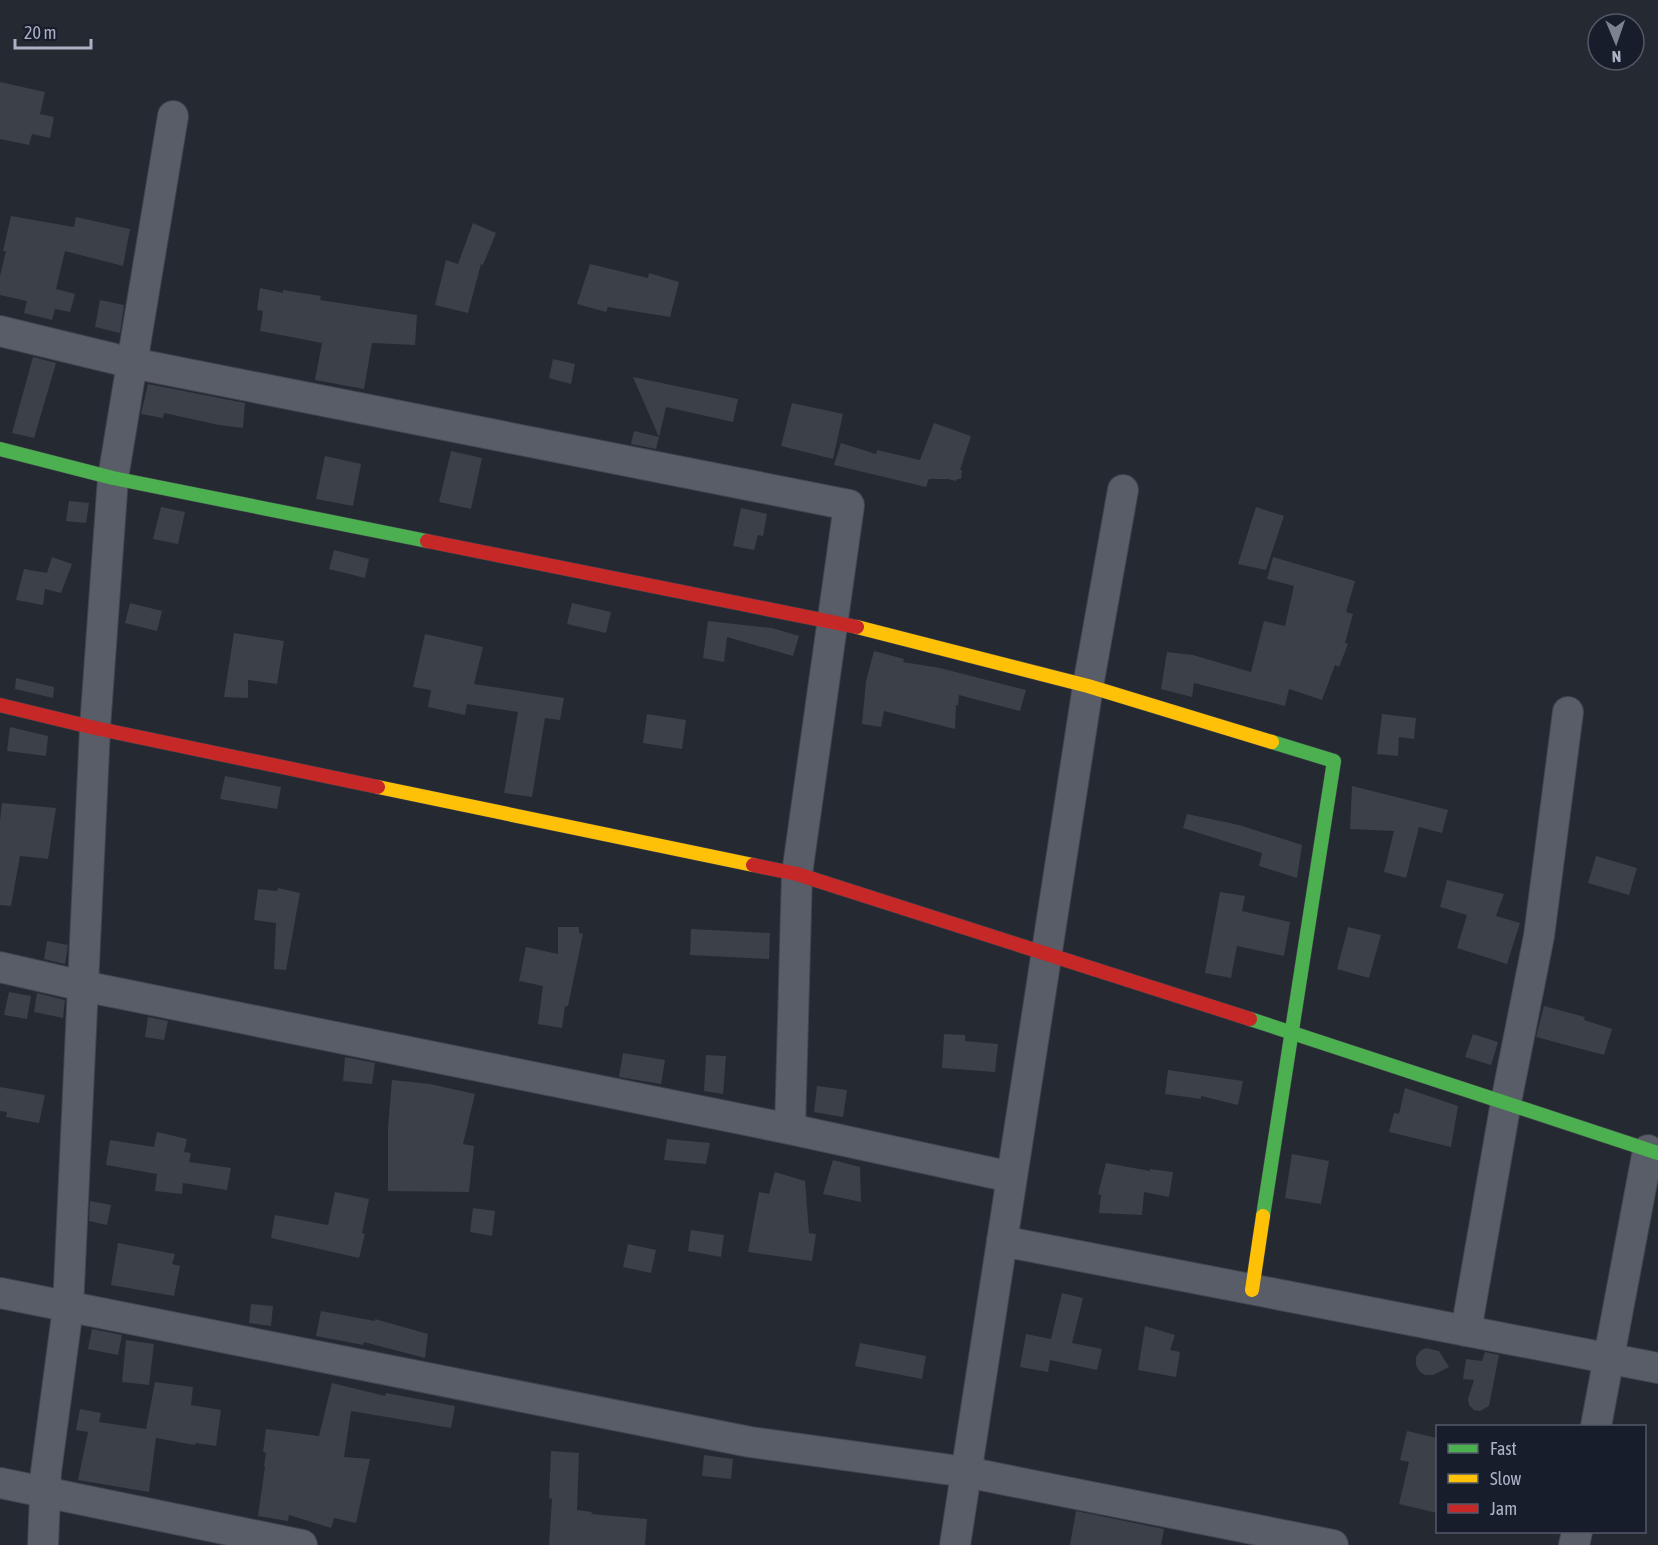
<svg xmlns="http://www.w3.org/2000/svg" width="1658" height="1545" viewBox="0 0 1658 1545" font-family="'Asap Condensed',sans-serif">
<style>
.building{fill:#3c4048}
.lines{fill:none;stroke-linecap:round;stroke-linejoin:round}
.street-casing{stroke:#42454d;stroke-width:32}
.fast-casing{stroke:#42454d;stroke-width:15}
.slow-casing{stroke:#42454d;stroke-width:15}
.jam-casing{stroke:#42454d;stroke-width:15}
.street{stroke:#595d67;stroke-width:30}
.fast{stroke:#4caf50;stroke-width:14}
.slow{stroke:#ffc107;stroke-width:14}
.jam{stroke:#c62828;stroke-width:14}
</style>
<rect width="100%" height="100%" fill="#252932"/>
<g class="building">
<polygon points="0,82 45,92 40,114 54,117 50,138 32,134 29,145 0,139"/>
<polygon points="11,216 74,227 76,217 130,229 123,266 65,251 56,289 75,294 70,312 55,309 52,320 24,313 27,301 0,295 0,276 6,251 3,251"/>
<polygon points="473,223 496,233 483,265 481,264 468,313 435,305 446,260 458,264"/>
<polygon points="590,264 648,278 649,273 679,282 670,317 608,307 606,312 577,304"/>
<polygon points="260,288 283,293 283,290 321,296 320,300 417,315 415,345 372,343 364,389 315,380 322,343 260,331 263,311 257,310"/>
<polygon points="100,300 124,305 120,333 95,327"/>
<polygon points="33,357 56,363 34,438 12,433"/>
<polygon points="553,359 575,364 571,384 549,378"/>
<polygon points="633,377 738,399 733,422 666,407 659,437"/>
<polygon points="148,384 245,403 243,428 219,425 164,413 163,418 141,414"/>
<polygon points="792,403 843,414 833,459 781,446"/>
<polygon points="934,423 971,436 960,470 962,470 961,479 957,479 956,481 948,479 929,479 926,487 834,465 841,443 876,454 877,450 920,460"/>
<polygon points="634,431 659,437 656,449 631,444"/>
<polygon points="451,451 482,458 471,509 439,502"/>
<polygon points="325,456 361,464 353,506 316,499"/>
<polygon points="69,501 89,503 86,523 66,521"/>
<polygon points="161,507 185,512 178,544 153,539"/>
<polygon points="1256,507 1284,516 1266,570 1238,564"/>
<polygon points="741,508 767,514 763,536 758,535 754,550 733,546"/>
<polygon points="334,550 369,559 365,578 329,569"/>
<polygon points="52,557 72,564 61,593 45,589 43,605 16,600 24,569 47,573"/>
<polygon points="1273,557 1355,581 1346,612 1353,614 1345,643 1348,644 1339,667 1335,665 1322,700 1289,689 1285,706 1194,683 1192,697 1161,689 1167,652 1193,655 1251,672 1264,621 1285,626 1294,586 1267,579"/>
<polygon points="130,603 162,611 157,631 125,623"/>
<polygon points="572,603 611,612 606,633 567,624"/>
<polygon points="708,621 772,628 799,636 793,656 727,637 724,662 703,658"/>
<polygon points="234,633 284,641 277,684 248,680 248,698 224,697"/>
<polygon points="425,634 483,647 474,684 564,698 560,720 545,718 532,797 504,793 518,712 467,704 465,715 428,707 431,690 413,687"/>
<polygon points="874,651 904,659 903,662 940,668 1026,690 1020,711 959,695 958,705 956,705 955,729 884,711 881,727 862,724 866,681"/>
<polygon points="16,678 54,687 53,698 15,689"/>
<polygon points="647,714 686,720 682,749 643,743"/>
<polygon points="1382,714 1416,718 1414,739 1399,737 1398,756 1377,754"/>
<polygon points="10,727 48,736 46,756 7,751"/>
<polygon points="225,776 281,787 277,809 220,799"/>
<polygon points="1352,786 1448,810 1442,833 1419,827 1406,878 1384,872 1394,831 1350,829"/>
<polygon points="2,803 56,808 48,859 20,856 11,906 0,905 0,821"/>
<polygon points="1187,814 1239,825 1302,845 1297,878 1259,866 1262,853 1183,828"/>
<polygon points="1596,856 1637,868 1629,895 1588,883"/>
<polygon points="1447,880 1504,894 1496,916 1520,923 1507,964 1457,948 1467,915 1440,907"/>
<polygon points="278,888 300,893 286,970 274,969 276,923 254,920 258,889 277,891"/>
<polygon points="1220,892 1245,896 1242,911 1290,922 1284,956 1237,946 1231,978 1205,973"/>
<polygon points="558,927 579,927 579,933 583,934 568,1006 565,1006 562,1028 538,1024 543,986 519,981 526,947 558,954"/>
<polygon points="1348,927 1381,935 1369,978 1337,969"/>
<polygon points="691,929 770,933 769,959 690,955"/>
<polygon points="47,941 68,945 65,964 44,959"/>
<polygon points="9,992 31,996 27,1019 4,1015"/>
<polygon points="37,993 65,1000 63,1018 34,1012"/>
<polygon points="1544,1006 1585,1017 1584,1020 1612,1029 1604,1055 1536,1037"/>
<polygon points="148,1017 168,1021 164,1040 145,1037"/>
<polygon points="944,1034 965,1035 965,1041 998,1044 995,1072 942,1068"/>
<polygon points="1473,1034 1498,1042 1491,1065 1465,1057"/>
<polygon points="623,1053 665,1060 661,1084 619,1077"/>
<polygon points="706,1055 726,1056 723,1094 704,1091"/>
<polygon points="345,1057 375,1063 372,1084 343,1081"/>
<polygon points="1168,1070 1243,1081 1238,1105 1201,1096 1201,1099 1165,1094"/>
<polygon points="392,1080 430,1084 475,1094 463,1144 474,1146 469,1192 388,1191 388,1128"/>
<polygon points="817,1086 847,1090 843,1117 814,1112"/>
<polygon points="0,1087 45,1095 39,1123 6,1117 7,1112 0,1111"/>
<polygon points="1405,1088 1458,1106 1451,1147 1389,1132 1394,1113 1399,1114"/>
<polygon points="157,1132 187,1139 184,1152 191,1153 189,1162 231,1168 227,1190 183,1183 182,1194 155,1191 157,1174 106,1165 110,1140 154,1147"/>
<polygon points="667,1139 710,1143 706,1164 664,1160"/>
<polygon points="1292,1154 1329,1161 1321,1204 1285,1198"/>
<polygon points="833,1160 860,1167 861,1202 823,1194"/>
<polygon points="1106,1163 1150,1171 1150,1169 1173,1172 1169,1197 1144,1192 1142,1215 1099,1213 1101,1195 1098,1194"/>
<polygon points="775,1172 805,1181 809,1233 816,1234 812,1261 748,1252 759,1192 769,1194"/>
<polygon points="335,1192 369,1199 362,1233 365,1234 359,1258 271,1238 275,1215 328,1225"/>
<polygon points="90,1201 111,1205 107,1225 89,1221"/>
<polygon points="473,1208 495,1211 492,1236 470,1232"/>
<polygon points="691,1230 724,1235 721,1257 688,1251"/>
<polygon points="118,1243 175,1254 172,1264 180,1266 174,1296 111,1285"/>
<polygon points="628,1244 656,1250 651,1273 623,1267"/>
<polygon points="1062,1293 1083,1298 1072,1343 1102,1349 1097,1370 1050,1360 1048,1372 1020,1367 1026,1334 1051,1339"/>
<polygon points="251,1304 273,1306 271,1326 249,1323"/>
<polygon points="321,1311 375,1321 375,1319 428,1334 425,1358 364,1342 363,1345 316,1336"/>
<polygon points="1145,1326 1175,1335 1170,1350 1180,1352 1176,1377 1138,1370"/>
<polygon points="92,1329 122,1335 118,1355 88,1349"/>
<polygon points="126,1340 154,1344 149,1385 122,1382"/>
<polygon points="860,1343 926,1356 922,1379 855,1366"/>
<polygon points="1426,1348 1439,1351 1449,1367 1433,1375 1425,1375 1419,1371 1416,1365 1416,1357 1420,1351"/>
<polygon points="1485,1352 1499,1355 1489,1406 1480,1411 1474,1410 1469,1405 1468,1399 1474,1380 1463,1379 1466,1359 1482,1361"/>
<polygon points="155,1382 193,1387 191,1405 221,1410 216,1446 196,1443 195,1445 156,1438 149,1492 78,1480 88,1432 76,1430 80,1409 101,1413 99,1422 146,1429"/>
<polygon points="332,1383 385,1396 386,1393 455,1406 451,1428 351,1411 344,1457 370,1459 356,1523 334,1518 331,1528 289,1515 288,1521 258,1516 265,1467 264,1466 266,1453 263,1452 266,1429 319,1436"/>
<polygon points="1407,1431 1437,1438 1437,1513 1399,1504 1409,1462 1400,1460"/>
<polygon points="551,1451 579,1453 577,1510 592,1512 591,1514 647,1519 645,1545 549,1545 552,1499 549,1498"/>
<polygon points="704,1455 733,1459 731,1479 702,1476"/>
<polygon points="1076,1511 1164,1529 1161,1545 1070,1545"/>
</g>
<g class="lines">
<g class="street-casing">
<g id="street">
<polyline points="0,331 132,363 849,505 797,874 790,1129"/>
<polyline points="0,967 83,986 790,1129 1011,1177"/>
<polyline points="1002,1241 1658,1368"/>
<polyline points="0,1293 750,1442 966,1472 1333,1545"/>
<polyline points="1466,1331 1506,1102 1539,936 1568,712"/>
<polyline points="1596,1426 1648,1150"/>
<polyline points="0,1483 302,1545"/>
<polyline points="43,1545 46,1472 68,1308 95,728 113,478 173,116"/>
<polyline points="955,1545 1088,686 1123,490"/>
<polyline points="1574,1545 1577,1532"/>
</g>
</g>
<g class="fast-casing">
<g id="fast">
<polyline points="0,449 113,478 427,541"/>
<polyline points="1250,1019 1658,1153"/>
<polyline points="1263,1216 1334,761 1272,742"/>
</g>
</g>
<g class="slow-casing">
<g id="slow">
<polyline points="857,627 1088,686 1272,742"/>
<polyline points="378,787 753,865"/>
<polyline points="1252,1290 1263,1216"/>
</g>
</g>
<g class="jam-casing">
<g id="jam">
<polyline points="427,541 857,627"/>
<polyline points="0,705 95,728 378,787"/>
<polyline points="753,865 797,874 1250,1019"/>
</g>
</g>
<use href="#street" class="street"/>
<use href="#fast" class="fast"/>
<use href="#slow" class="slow"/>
<use href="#jam" class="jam"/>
</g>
<rect x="1436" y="1425" width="210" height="108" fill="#181d2c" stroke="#535969" stroke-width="1.5"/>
<rect x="1448" y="1444" width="30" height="9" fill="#4caf50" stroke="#535969" stroke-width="1.5"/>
<text x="1490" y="1455" font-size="18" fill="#acb2c5">Fast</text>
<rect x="1448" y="1474" width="30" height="9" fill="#ffc107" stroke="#535969" stroke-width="1.5"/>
<text x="1490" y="1485" font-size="18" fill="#acb2c5">Slow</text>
<rect x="1448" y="1504" width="30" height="9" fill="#c62828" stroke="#535969" stroke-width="1.5"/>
<text x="1490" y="1515" font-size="18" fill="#acb2c5">Jam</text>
<g transform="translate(1616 42) rotate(178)"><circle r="28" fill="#181d2c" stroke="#535969" stroke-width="1.5"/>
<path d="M0-4.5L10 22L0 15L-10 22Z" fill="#7d8292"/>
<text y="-9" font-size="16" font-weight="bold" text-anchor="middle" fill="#acb2c5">N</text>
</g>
<path d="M15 39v9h76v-9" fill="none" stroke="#acb2c5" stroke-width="3"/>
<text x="24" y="39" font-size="18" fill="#acb2c5" stroke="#181d2c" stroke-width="4.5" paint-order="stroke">20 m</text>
</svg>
